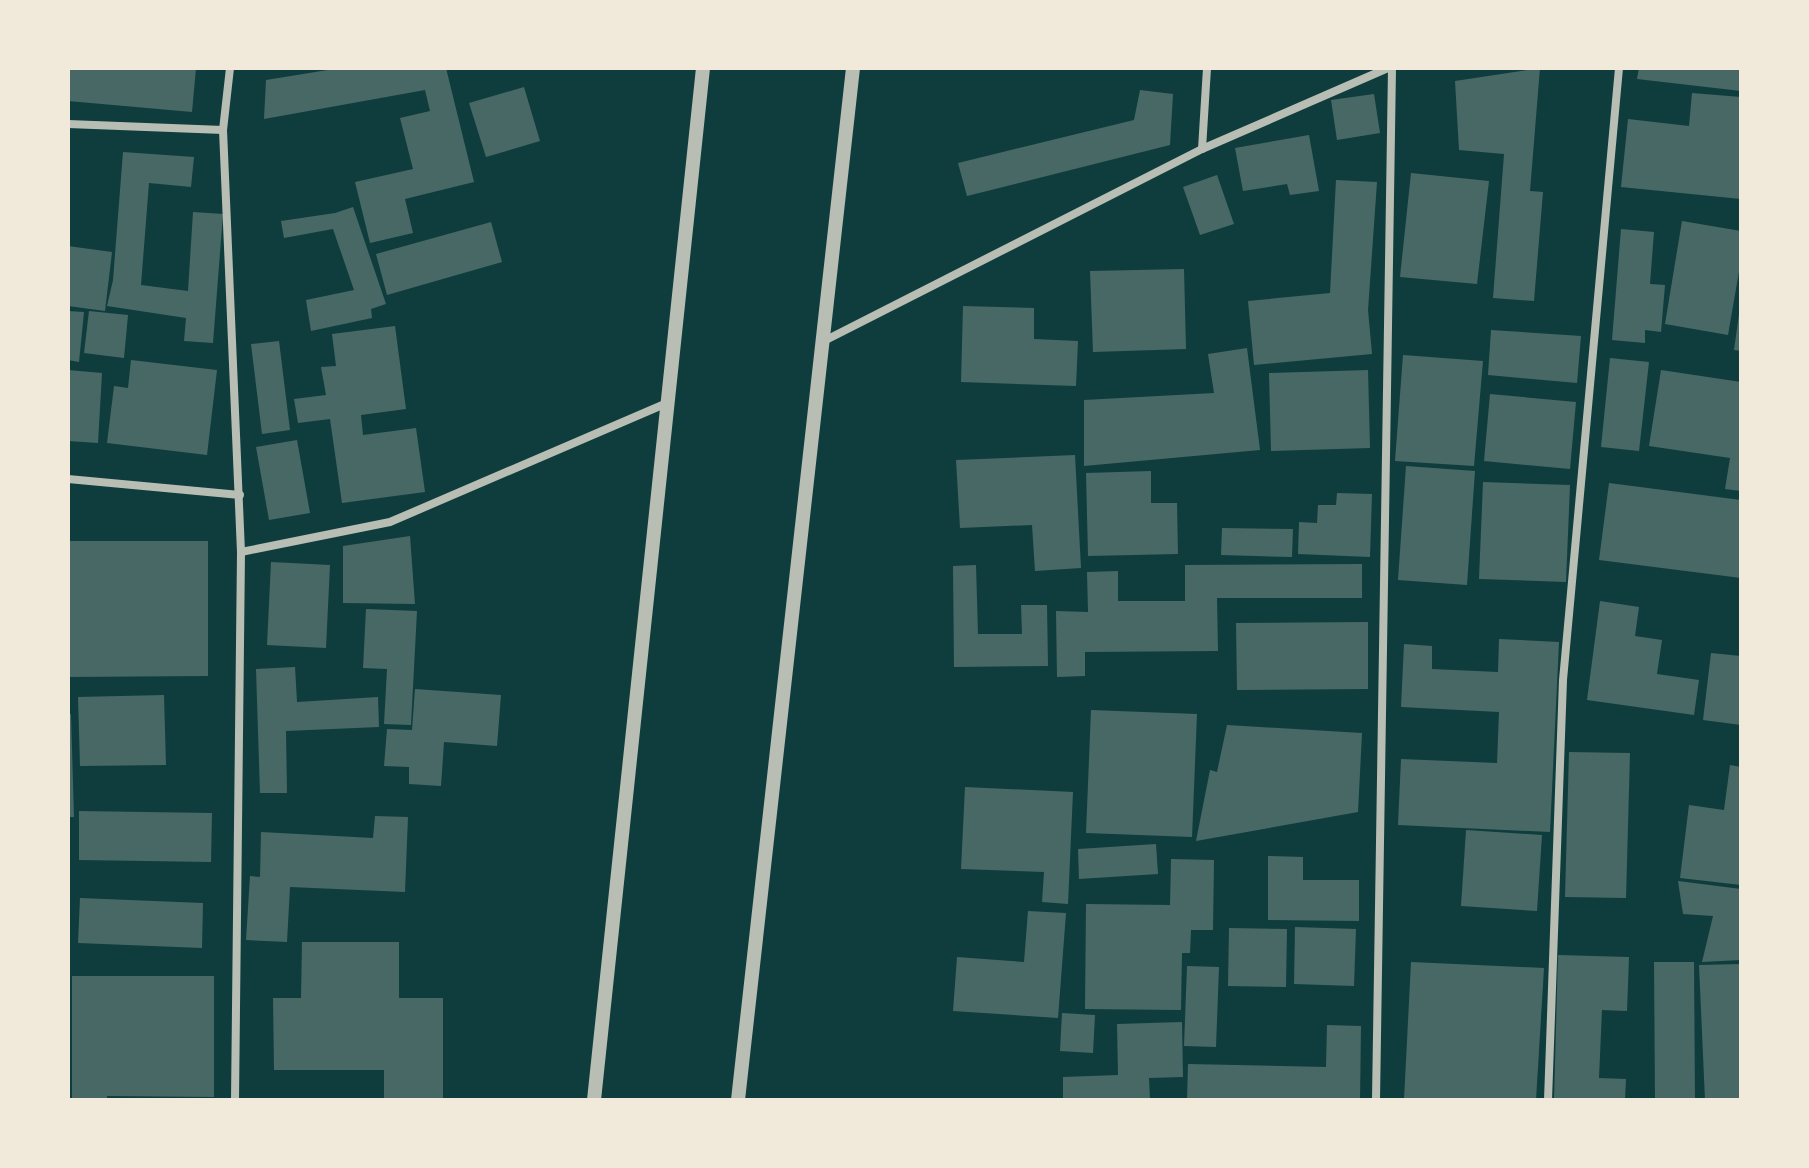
<svg xmlns="http://www.w3.org/2000/svg" width="1809" height="1168" viewBox="0 0 1809 1168" font-family="'Golos Text',sans-serif">
<style>
.building{fill:#486865}
.lines{fill:none;stroke-linecap:round;stroke-linejoin:round}
.minor{stroke:#b8beb3;stroke-width:8}
.tertiary{stroke:#b8beb3;stroke-width:14}
</style>
<rect width="100%" height="100%" fill="#0f3d3e"/>
<g class="building">
<polygon points="68,68 196,68 192,112 68,101"/>
<polygon points="340,68 446,68 474,182 405,199 413,233 370,243 355,182 413,169 400,118 430,111 425,90 264,119 266,80"/>
<polygon points="1540,68 1530,191 1543,192 1534,301 1493,298 1504,154 1459,150 1455,81"/>
<polygon points="1639,68 1741,68 1741,91 1637,79"/>
<polygon points="524,87 540,141 486,157 469,103"/>
<polygon points="1140,90 1173,94 1170,145 967,196 958,163 1134,120"/>
<polygon points="1692,93 1741,97 1741,199 1621,187 1628,119 1689,126"/>
<polygon points="1374,94 1380,133 1337,140 1331,100"/>
<polygon points="1309,135 1319,191 1290,195 1287,184 1243,191 1235,148"/>
<polygon points="123,152 194,157 191,187 149,183 141,285 188,291 193,212 223,214 213,343 184,341 186,318 107,306 113,280"/>
<polygon points="1411,173 1489,181 1477,284 1400,277"/>
<polygon points="1217,175 1234,224 1200,235 1183,187"/>
<polygon points="1336,180 1377,182 1368,310 1372,354 1254,365 1248,301 1330,293"/>
<polygon points="353,207 386,304 371,309 372,318 311,331 306,300 354,290 333,229 284,238 281,221 335,213"/>
<polygon points="1682,221 1741,231 1741,260 1728,335 1665,324"/>
<polygon points="491,222 502,262 387,295 376,254"/>
<polygon points="1621,229 1654,232 1650,284 1665,285 1661,332 1645,330 1645,343 1612,340"/>
<polygon points="68,246 112,252 105,311 68,306"/>
<polygon points="1184,269 1186,349 1093,352 1090,271"/>
<polygon points="963,306 1034,308 1034,339 1078,341 1076,386 961,382"/>
<polygon points="68,311 84,312 79,362 68,360"/>
<polygon points="89,311 128,315 124,358 84,353"/>
<polygon points="1739,314 1741,314 1741,351 1734,350"/>
<polygon points="395,326 406,409 361,415 363,435 416,428 425,492 342,503 330,419 298,423 294,399 326,395 321,367 336,366 332,334"/>
<polygon points="1491,330 1581,336 1577,383 1488,375"/>
<polygon points="279,341 290,430 262,434 251,344"/>
<polygon points="1247,348 1260,450 1084,466 1084,400 1214,393 1208,354"/>
<polygon points="1403,355 1483,361 1474,466 1395,461"/>
<polygon points="1610,358 1649,362 1639,451 1601,447"/>
<polygon points="131,360 217,370 207,455 107,443 114,386 128,388"/>
<polygon points="68,370 102,373 98,443 68,441"/>
<polygon points="1368,370 1370,448 1271,451 1269,373"/>
<polygon points="1661,370 1741,382 1741,491 1725,489 1730,458 1649,446"/>
<polygon points="1490,394 1576,402 1570,469 1484,461"/>
<polygon points="297,440 310,513 269,520 256,447"/>
<polygon points="1075,455 1081,568 1035,571 1032,525 960,528 956,460"/>
<polygon points="1406,466 1475,471 1467,585 1398,580"/>
<polygon points="1151,471 1151,503 1177,503 1178,554 1088,556 1086,473"/>
<polygon points="1483,482 1570,485 1566,582 1479,579"/>
<polygon points="1609,483 1741,500 1741,578 1599,560"/>
<polygon points="1337,493 1372,494 1370,557 1298,554 1299,522 1317,523 1318,505 1336,505"/>
<polygon points="1222,528 1293,529 1292,557 1221,555"/>
<polygon points="410,536 415,604 343,603 343,546"/>
<polygon points="68,541 208,541 208,676 68,677"/>
<polygon points="271,562 330,565 326,648 267,645"/>
<polygon points="1362,564 1362,598 1217,598 1218,651 1085,652 1085,676 1057,677 1056,611 1088,612 1087,572 1118,571 1118,601 1185,601 1185,565"/>
<polygon points="976,565 978,634 1022,634 1021,605 1047,605 1048,666 954,667 953,566"/>
<polygon points="1600,601 1639,607 1635,636 1662,640 1657,674 1699,680 1694,715 1587,700"/>
<polygon points="366,609 417,611 411,725 384,724 387,669 363,668"/>
<polygon points="1368,622 1368,689 1237,690 1236,623"/>
<polygon points="1499,639 1559,642 1550,832 1398,825 1401,759 1497,763 1499,712 1401,707 1404,644 1432,646 1432,669 1498,672"/>
<polygon points="1711,653 1741,656 1741,725 1703,720"/>
<polygon points="295,667 297,702 378,697 379,727 286,731 287,793 260,793 256,669"/>
<polygon points="415,689 501,695 497,746 444,742 441,786 409,784 409,767 384,766 387,729 412,730"/>
<polygon points="164,695 166,765 80,766 78,697"/>
<polygon points="1091,710 1197,714 1192,837 1086,833"/>
<polygon points="68,714 71,714 74,817 68,817"/>
<polygon points="1227,725 1362,733 1358,812 1196,841 1210,770 1217,772"/>
<polygon points="1569,752 1630,753 1626,898 1565,897"/>
<polygon points="1730,765 1741,767 1741,885 1680,878 1689,805 1724,810"/>
<polygon points="965,787 1073,792 1068,904 1042,902 1044,872 961,869"/>
<polygon points="79,811 212,813 211,862 79,860"/>
<polygon points="375,816 408,817 405,892 290,887 287,942 246,940 250,876 260,877 261,832 373,838"/>
<polygon points="1466,830 1542,835 1537,911 1461,906"/>
<polygon points="1156,844 1158,874 1079,879 1078,849"/>
<polygon points="1268,856 1303,857 1303,880 1359,880 1359,921 1268,920"/>
<polygon points="1171,859 1214,860 1213,930 1191,930 1190,953 1182,953 1181,1010 1085,1009 1086,904 1170,905"/>
<polygon points="1678,881 1741,889 1741,960 1702,962 1713,916 1683,914"/>
<polygon points="80,898 203,903 202,948 78,943"/>
<polygon points="1028,911 1066,913 1058,1018 953,1011 957,957 1024,962"/>
<polygon points="1295,927 1356,929 1354,986 1294,984"/>
<polygon points="1229,928 1287,929 1286,987 1228,986"/>
<polygon points="302,942 399,942 399,998 443,998 443,1100 384,1100 384,1070 274,1070 273,998 301,998"/>
<polygon points="1558,955 1629,957 1627,1011 1602,1010 1599,1078 1626,1079 1625,1100 1554,1100"/>
<polygon points="1411,962 1544,968 1536,1100 1404,1100"/>
<polygon points="1654,962 1694,962 1695,1100 1655,1100"/>
<polygon points="1741,964 1741,1100 1705,1100 1699,965"/>
<polygon points="1187,966 1219,967 1216,1047 1184,1046"/>
<polygon points="72,976 214,976 214,1097 107,1096 107,1100 72,1100"/>
<polygon points="1062,1013 1095,1015 1093,1053 1060,1051"/>
<polygon points="1182,1022 1183,1077 1149,1078 1150,1100 1063,1100 1063,1077 1118,1075 1117,1024"/>
<polygon points="1327,1025 1361,1026 1360,1100 1187,1100 1188,1064 1326,1067"/>
</g>
<g class="lines">
<g class="minor">
<polyline points="230,68 223,130 241,552 235,1100"/>
<polyline points="68,124 223,130"/>
<polyline points="1202,149 1207,68"/>
<polyline points="822,342 1202,149 1388,68"/>
<polyline points="68,479 240,495"/>
<polyline points="241,552 390,522 667,403"/>
<polyline points="1376,1100 1392,68"/>
<polyline points="1548,1100 1563,680 1619,68"/>
</g>
<g class="tertiary">
<polyline points="594,1100 703,68"/>
<polyline points="738,1100 853,68"/>
</g>
</g>
<rect width="1809" height="1168" fill="none" stroke="#f1e9da" stroke-width="140"/>
</svg>
